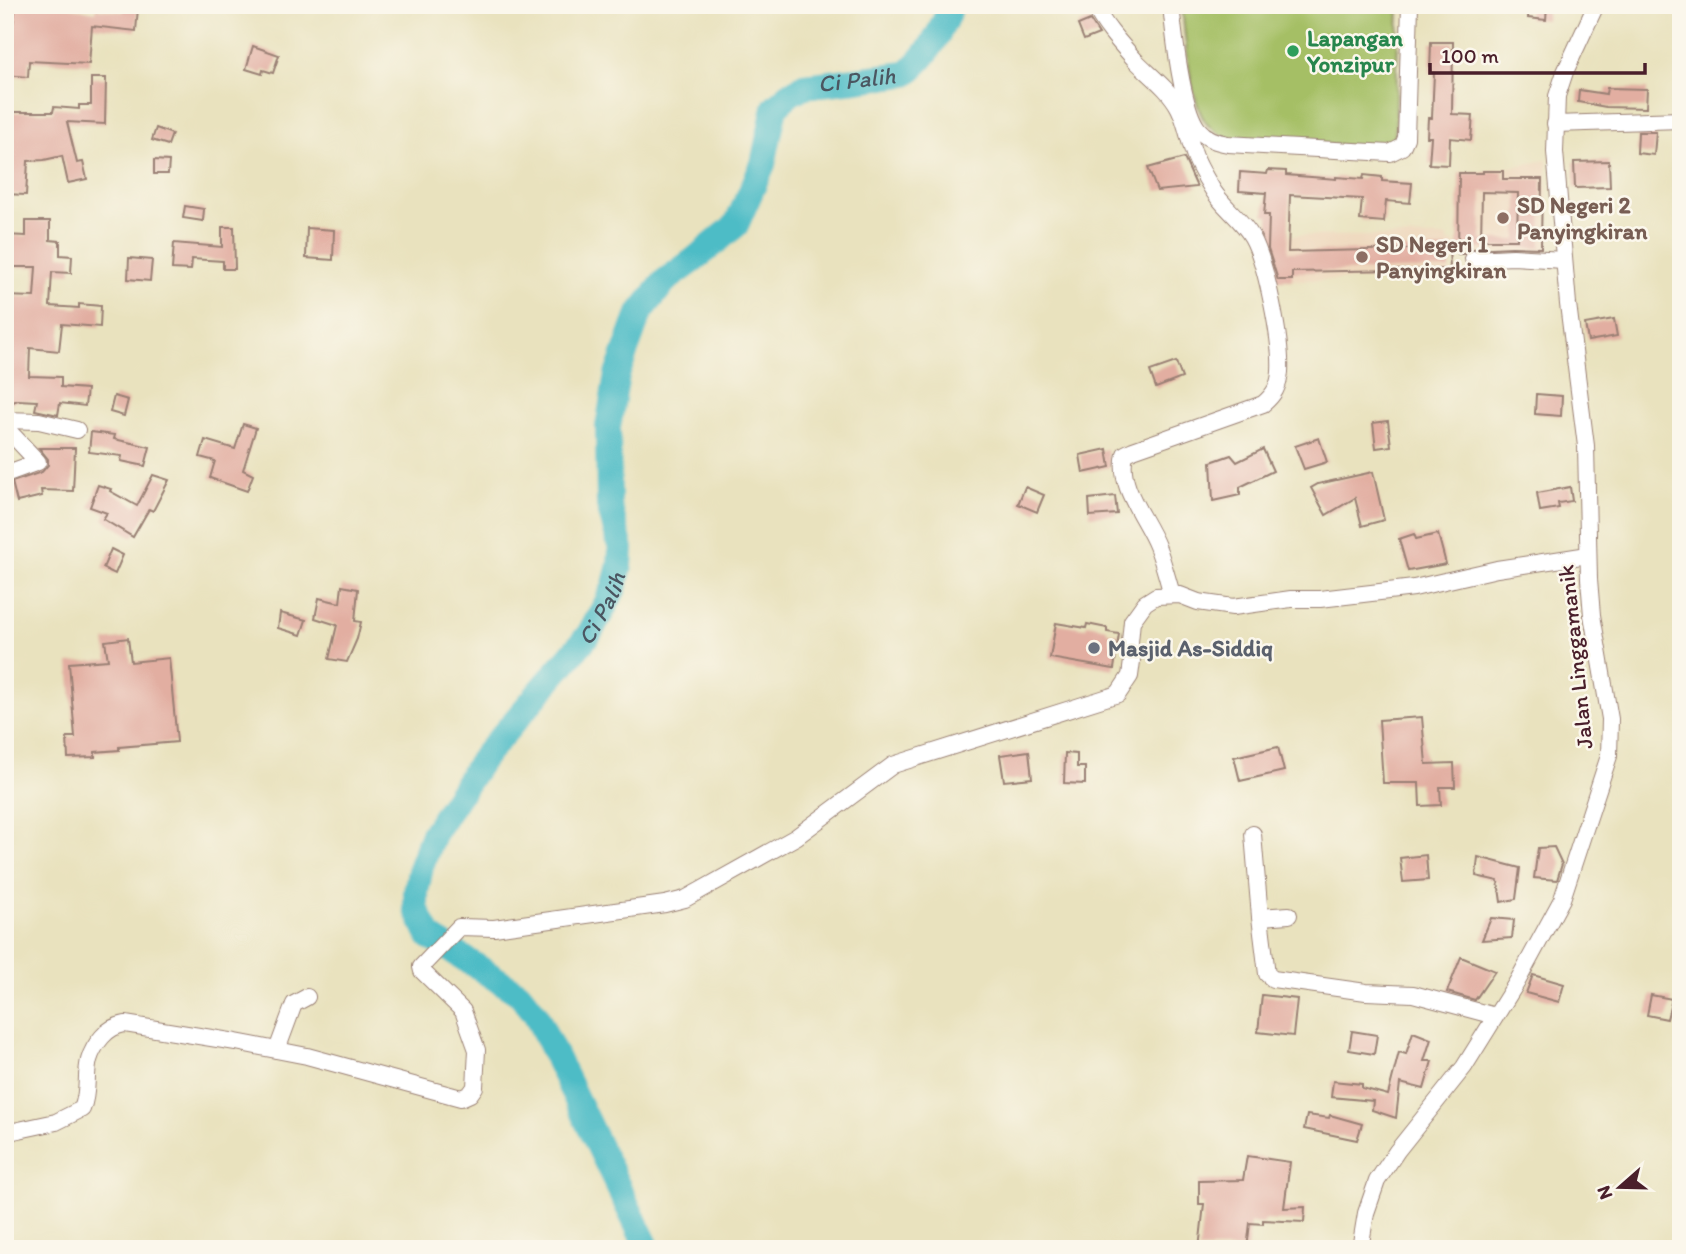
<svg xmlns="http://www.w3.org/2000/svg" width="1686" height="1254" viewBox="0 0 1686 1254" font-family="Itim,sans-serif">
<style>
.built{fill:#eed7bb}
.green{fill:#a5bf65;stroke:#786f48;stroke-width:2}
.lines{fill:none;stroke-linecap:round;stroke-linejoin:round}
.river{stroke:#4ebcc6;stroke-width:26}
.building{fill:#e2aea1;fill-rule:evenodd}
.minor-casing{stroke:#9a8074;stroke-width:18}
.minor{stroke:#fff;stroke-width:16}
.leisure-dot{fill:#2e9e5b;stroke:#fbf7ec;stroke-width:2.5}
.education-dot{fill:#8d6e63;stroke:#fbf7ec;stroke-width:2.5}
.worship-dot{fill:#6b7280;stroke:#fbf7ec;stroke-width:2.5}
.labels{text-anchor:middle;stroke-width:5;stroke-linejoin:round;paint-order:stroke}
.leisure-label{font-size:23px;font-weight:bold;fill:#27864d;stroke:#fbf7ec;text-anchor:start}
.education-label{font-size:23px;font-weight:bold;fill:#785e54;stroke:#fbf7ec;text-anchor:start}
.worship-label{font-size:23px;font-weight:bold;fill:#5b616d;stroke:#fbf7ec;text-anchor:start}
.street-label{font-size:23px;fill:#4a1f2b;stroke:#fbf7ec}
.water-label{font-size:24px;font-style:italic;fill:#4b5661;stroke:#fbf7ec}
</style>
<rect width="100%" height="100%" fill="#fbf7ec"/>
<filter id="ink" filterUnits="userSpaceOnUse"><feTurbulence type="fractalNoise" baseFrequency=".0143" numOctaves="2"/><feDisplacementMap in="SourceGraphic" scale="14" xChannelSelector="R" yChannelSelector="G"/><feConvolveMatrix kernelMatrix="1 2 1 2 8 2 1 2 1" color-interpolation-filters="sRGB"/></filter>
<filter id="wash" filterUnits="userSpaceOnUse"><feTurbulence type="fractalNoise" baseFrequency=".00686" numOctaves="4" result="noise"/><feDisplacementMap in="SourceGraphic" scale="28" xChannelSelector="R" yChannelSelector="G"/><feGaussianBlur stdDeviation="1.57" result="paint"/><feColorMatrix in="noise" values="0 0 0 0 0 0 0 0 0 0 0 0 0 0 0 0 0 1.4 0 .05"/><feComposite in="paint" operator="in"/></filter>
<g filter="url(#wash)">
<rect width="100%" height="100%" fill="#e9e2be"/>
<g class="built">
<polygon points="1547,160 1547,253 1458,254 1459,174 1478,173"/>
<polygon points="1268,235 1447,237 1447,242 1456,243 1455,260 1451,260 1449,280 1276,280 1268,266"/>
</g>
<path class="green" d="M 1182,5 L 1399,5 L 1395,143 L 1386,148 L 1229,139 C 1221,135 1212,131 1206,123 C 1191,104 1184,32 1182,5 Z"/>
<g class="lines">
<path class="river" id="s1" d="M 648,1249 L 535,1013 L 520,994 L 429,936 L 416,908 L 416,892 L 421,866 L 433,834 L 483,758 L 589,634 L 606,604 L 614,588 L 620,565 L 621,549 L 609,505 L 608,427 L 617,375 L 635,325 L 640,313 L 665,281 L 694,260 L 736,225 L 763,164 L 775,107 L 790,94 L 804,86 L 906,74 C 929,55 941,32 951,5"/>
</g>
<g id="blocks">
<g class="building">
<polygon points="16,5 58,5 96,12 96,8 123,12 124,7 138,8 136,31 92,26 89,64 29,61 28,77 5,75 7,35 11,36"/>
<polygon points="1529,5 1547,5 1546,20 1528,18"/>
<polygon points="1090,20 1099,34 1084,40 1078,25"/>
<polygon points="1431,42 1453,42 1452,114 1473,115 1471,140 1450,138 1449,165 1429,164 1431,137 1427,137 1428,118 1432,118 1434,73 1430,73"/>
<polygon points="253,46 279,55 273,73 263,70 262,74 246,69"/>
<polygon points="91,78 106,78 105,124 67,122 77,163 83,162 87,179 68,183 62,156 44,160 28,161 26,195 5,194 5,172 10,172 9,137 5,137 5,112 53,112 54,107 79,109 79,105 91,105"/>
<polygon points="1607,88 1647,89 1646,108 1606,107 1578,102 1579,90 1606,94"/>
<polygon points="156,128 172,134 168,145 152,140"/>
<polygon points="1638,132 1656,132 1654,155 1637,153"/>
<polygon points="1184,158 1197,187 1157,191 1148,168"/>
<polygon points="154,160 169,161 168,174 154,174"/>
<polygon points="1609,161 1610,187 1575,188 1574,162"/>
<polygon points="1268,170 1286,171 1286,175 1336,179 1336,177 1363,179 1364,175 1382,177 1382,181 1412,183 1410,203 1386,201 1384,222 1360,220 1362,199 1290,195 1288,252 1449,248 1450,269 1292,272 1292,280 1278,280 1268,249 1269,215 1264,215 1266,193 1239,191 1240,172 1267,174"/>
<path d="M 1483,171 L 1503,171 L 1503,179 L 1542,179 L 1541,248 L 1512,247 L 1472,249 L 1464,254 L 1458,254 L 1459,173 L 1483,173 ZM 1482,192 L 1518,193 L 1517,240 L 1481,240 Z"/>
<polygon points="185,206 204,209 203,221 183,218"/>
<polygon points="26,221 50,221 50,240 60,241 60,255 72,256 71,273 52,272 50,306 79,308 79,304 101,306 100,327 62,324 59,351 30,348 29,376 61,377 61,387 87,389 85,406 60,403 58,415 35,410 37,401 18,400 5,405 5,387 9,385 10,365 5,365 5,296 34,297 36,267 9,267 8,254 5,254 5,235 26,236"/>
<polygon points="222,227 234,227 235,269 223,269 223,261 192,259 191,270 172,269 174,243 222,247"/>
<polygon points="307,228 334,230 333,260 306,258"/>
<polygon points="129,258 152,260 150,281 128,279"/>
<polygon points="1614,319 1617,336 1588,341 1585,324"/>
<polygon points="1176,362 1182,378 1156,388 1150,371"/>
<polygon points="1536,394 1562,396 1561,416 1535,414"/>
<polygon points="114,396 128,400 124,416 110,412"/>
<polygon points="1388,421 1391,446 1376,448 1373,423"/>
<polygon points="243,424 256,428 243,470 253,475 247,491 210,478 215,461 200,457 205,440 235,449"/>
<polygon points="91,432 115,435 114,439 150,447 145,466 121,461 122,456 89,452"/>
<polygon points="1319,438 1327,462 1304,469 1295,446"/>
<polygon points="39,448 75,448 73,491 41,490 42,496 17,502 12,482 42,472 48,465 48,459"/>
<polygon points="1107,449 1110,467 1083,473 1080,455"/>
<polygon points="1263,449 1273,471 1240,487 1240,495 1213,501 1211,462 1231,455 1237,462"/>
<polygon points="1373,472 1384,520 1362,526 1355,498 1326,515 1311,488 1318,484"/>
<polygon points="153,475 169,480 153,511 149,509 133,537 103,519 107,513 90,507 98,485 111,489 110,491 137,506"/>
<polygon points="1025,487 1044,495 1037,512 1018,504"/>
<polygon points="1570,487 1572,501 1558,503 1559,508 1540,511 1537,493"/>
<polygon points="1115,496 1117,514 1090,516 1089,499"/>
<polygon points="1414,534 1416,539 1438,534 1446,564 1408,571 1399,539"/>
<polygon points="111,549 123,555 115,574 103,568"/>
<polygon points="342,586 358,589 355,621 361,622 357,639 347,662 329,659 337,625 315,618 319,598 340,603"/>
<polygon points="280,613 306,620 301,635 278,628"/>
<polygon points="1056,623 1086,628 1087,624 1107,628 1107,632 1119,634 1114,669 1050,658"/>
<polygon points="128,638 131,662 169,658 177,742 119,747 119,750 95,752 95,757 68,758 67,737 75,737 69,663 108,660 105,641"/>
<polygon points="1422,717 1426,764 1454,763 1455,787 1440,787 1441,805 1420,806 1419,783 1383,783 1379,720"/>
<polygon points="1278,747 1284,771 1240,781 1234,757"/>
<polygon points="1029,751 1032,778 1004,781 1000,755"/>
<polygon points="1065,753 1077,754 1077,767 1085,767 1085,784 1064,783"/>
<polygon points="1554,847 1562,864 1557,880 1534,878 1538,848"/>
<polygon points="1426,855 1428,880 1403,882 1400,858"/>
<polygon points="1478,857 1520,868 1516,899 1501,902 1498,881 1476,876"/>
<polygon points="1491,918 1514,920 1512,938 1482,940"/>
<polygon points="1461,957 1495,971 1475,1000 1447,992"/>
<polygon points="1533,975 1564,984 1559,1002 1526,993"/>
<polygon points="1262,995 1297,999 1293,1036 1258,1032"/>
<polygon points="1651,995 1672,999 1667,1019 1647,1015"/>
<polygon points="1352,1031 1377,1035 1374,1054 1349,1050"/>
<polygon points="1413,1032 1431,1039 1424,1061 1432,1061 1424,1089 1400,1083 1396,1118 1372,1110 1373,1101 1331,1097 1333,1081 1362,1084 1362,1088 1388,1095 1399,1052 1406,1054"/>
<polygon points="1307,1115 1329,1118 1330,1115 1362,1124 1357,1140 1304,1129"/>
<polygon points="1247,1156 1290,1162 1284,1208 1305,1207 1304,1222 1263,1220 1263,1224 1250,1223 1247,1249 1199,1249 1204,1204 1199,1204 1199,1181 1243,1180"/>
</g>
</g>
</g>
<g filter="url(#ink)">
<use href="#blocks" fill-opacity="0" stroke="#9a8074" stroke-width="2"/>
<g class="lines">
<g class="minor-casing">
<g id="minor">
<path d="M 1094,5 C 1104,26 1121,44 1136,61 C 1151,76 1169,89 1179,108 C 1187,124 1189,143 1196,159 C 1200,169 1206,178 1211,187 C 1221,206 1241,218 1252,237 C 1266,262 1282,343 1280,372 C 1279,386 1274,395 1263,404 L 1133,450 L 1125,454 C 1117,487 1146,518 1157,546 C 1163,561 1167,578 1172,594"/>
<path d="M 1171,5 C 1174,34 1181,107 1198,129 C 1206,139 1217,142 1228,144 L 1390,153 L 1402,147 L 1406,138 L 1410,5"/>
<polyline points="1555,124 1681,120"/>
<polyline points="1473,259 1513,257 1564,260"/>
<polyline points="5,420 39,421 77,430"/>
<polyline points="5,427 38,462 5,474"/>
<polyline points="1253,834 1260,917"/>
<polyline points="1289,915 1260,917 1267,974 1273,979 1366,992 1413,994 1495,1016"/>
<polyline points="277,1050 294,1004 307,997"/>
<path d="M 5,1133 L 56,1122 L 82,1109 C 93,1081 78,1065 102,1037 C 109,1029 115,1026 125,1024 L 236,1042 L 307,1056 L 461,1098 L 470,1094 L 475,1087 L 477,1050 L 463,1011 L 422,971 L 421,967 L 459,927 L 494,928 L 665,904 L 685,899 L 796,837 L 893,765 L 1118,694 L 1130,676 L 1132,661 L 1130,642 L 1132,621 L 1145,603 L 1156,596 L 1180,595 L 1198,602 L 1233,607 L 1291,599 L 1320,599 L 1414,588 L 1497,569 L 1588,555"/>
<polyline points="1360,1249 1366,1213 1377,1181 1397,1151 1464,1067 1517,982 1562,899 1609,756 1610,719 1592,615 1589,579 1586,446 1568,304 1555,152 1557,96 1565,72 1596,5"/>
</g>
</g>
<use href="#minor" class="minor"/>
</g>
</g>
<circle class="leisure-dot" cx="1293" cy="51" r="7"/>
<g class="education-dot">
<circle cx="1503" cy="218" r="7"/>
<circle cx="1362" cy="257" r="7"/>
</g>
<circle class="worship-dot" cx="1094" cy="648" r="7"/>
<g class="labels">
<g class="leisure-label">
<text x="1307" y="46">Lapangan<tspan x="1307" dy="26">Yonzipur</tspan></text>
</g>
<g class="education-label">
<text x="1517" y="213">SD Negeri 2<tspan x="1517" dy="26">Panyingkiran</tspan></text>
<text x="1376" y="252">SD Negeri 1<tspan x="1376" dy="26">Panyingkiran</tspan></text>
</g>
<g class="worship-label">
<text x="1108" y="656">Masjid As-Siddiq</text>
</g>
<g class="street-label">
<text transform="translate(1575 657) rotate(-96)" y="8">Jalan Linggamanik</text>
</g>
<g class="water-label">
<text dy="8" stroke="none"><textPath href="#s1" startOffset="1435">Ci Palih</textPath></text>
<text dy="8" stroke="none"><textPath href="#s1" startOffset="784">Ci Palih</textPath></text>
</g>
</g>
<rect width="1686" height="1254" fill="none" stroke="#fbf7ec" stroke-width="28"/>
<g transform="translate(1620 1187) rotate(250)" stroke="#fbf7ec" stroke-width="5" paint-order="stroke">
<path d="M0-5L12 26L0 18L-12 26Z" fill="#4a1f2b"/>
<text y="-10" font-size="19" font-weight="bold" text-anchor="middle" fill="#4a1f2b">N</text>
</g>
<path d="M1430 63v10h215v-10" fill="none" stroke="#4a1f2b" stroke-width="3.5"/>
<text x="1441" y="63" font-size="21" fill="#4a1f2b" stroke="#fbf7ec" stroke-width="5" paint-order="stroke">100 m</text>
</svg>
